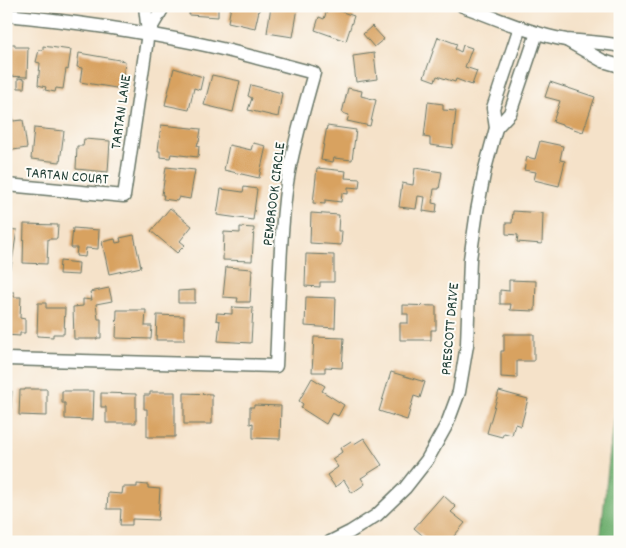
<svg xmlns="http://www.w3.org/2000/svg" width="626" height="548" viewBox="0 0 626 548" font-family="Dekko,sans-serif">
<style>
.forest{fill:#71b071;stroke:#487652}
.building{fill:#d8a260}
.lines{fill:none;stroke-linecap:round;stroke-linejoin:round}
.minor-casing{stroke:#6a7768;stroke-width:15}
.minor{stroke:#fff;stroke-width:12}
.labels{text-anchor:middle;stroke-width:4;stroke-linejoin:round;paint-order:stroke}
.street-label{font-size:15px;fill:#1f3d34;stroke:#fdfcf7}
</style>
<rect width="100%" height="100%" fill="#fdfcf7"/>
<filter id="ink" filterUnits="userSpaceOnUse"><feTurbulence type="fractalNoise" baseFrequency=".02" numOctaves="2"/><feDisplacementMap in="SourceGraphic" scale="10" xChannelSelector="R" yChannelSelector="G"/><feConvolveMatrix kernelMatrix="1 2 1 2 8 2 1 2 1" color-interpolation-filters="sRGB"/></filter>
<filter id="wash" filterUnits="userSpaceOnUse"><feTurbulence type="fractalNoise" baseFrequency=".0096" numOctaves="4" result="noise"/><feDisplacementMap in="SourceGraphic" scale="20" xChannelSelector="R" yChannelSelector="G"/><feGaussianBlur stdDeviation="1.12" result="paint"/><feColorMatrix in="noise" values="0 0 0 0 0 0 0 0 0 0 0 0 0 0 0 0 0 1.4 0 .05"/><feComposite in="paint" operator="in"/></filter>
<g filter="url(#wash)">
<rect width="100%" height="100%" fill="#f5e2c9"/>
<polygon class="forest" points="620,357 620,542 589,542 601,533"/>
<g id="blocks">
<g class="building">
<polygon points="190,6 218,6 218,17 189,15"/>
<polygon points="231,6 260,6 255,28 228,22"/>
<polygon points="271,6 298,8 293,37 267,33"/>
<polygon points="328,7 354,16 346,41 315,30 319,17 324,19"/>
<polygon points="372,26 384,39 374,47 363,34"/>
<polygon points="438,37 457,44 455,49 461,52 463,45 472,48 465,67 477,71 472,85 456,79 455,82 437,76 435,81 424,77"/>
<polygon points="6,44 15,44 15,47 28,47 27,77 6,76"/>
<polygon points="43,46 71,50 68,70 66,69 63,89 56,88 55,92 45,90 46,87 38,85 40,63 36,62 39,50 43,50"/>
<polygon points="79,53 125,61 122,89 80,82 82,68 77,67"/>
<polygon points="374,53 377,79 356,82 353,56"/>
<polygon points="174,68 203,77 200,90 194,88 189,110 165,105"/>
<polygon points="212,75 240,81 233,112 204,105"/>
<polygon points="18,78 25,79 24,88 18,88"/>
<polygon points="550,82 595,97 583,132 553,122 560,101 545,97"/>
<polygon points="251,85 282,93 278,117 248,110 252,98 248,96"/>
<polygon points="348,88 362,91 361,96 376,100 370,126 347,121 349,115 342,113"/>
<polygon points="428,102 443,104 443,110 456,111 452,148 430,145 430,138 424,137"/>
<polygon points="12,113 13,121 23,120 27,148 6,151 6,114"/>
<polygon points="161,125 201,129 199,142 198,142 197,146 199,146 198,157 171,154 170,158 160,157 160,151 158,151"/>
<polygon points="327,126 356,130 352,160 334,158 333,162 321,160"/>
<polygon points="34,128 64,131 60,162 31,159"/>
<polygon points="84,139 110,141 108,172 76,169 77,146 83,146"/>
<polygon points="540,141 563,146 560,160 565,161 559,186 534,180 536,172 524,170 527,157 535,159"/>
<polygon points="253,143 266,146 259,178 224,170 229,145 251,150"/>
<polygon points="166,167 195,170 190,199 179,197 177,201 163,199 164,195 162,195"/>
<polygon points="317,168 346,171 345,178 360,179 359,188 348,187 348,194 342,193 341,202 325,200 325,204 313,203"/>
<polygon points="415,168 442,172 439,189 434,189 432,203 437,204 436,213 423,211 425,197 418,196 416,209 399,207 402,183 413,185"/>
<polygon points="244,187 257,189 253,220 217,215 221,189 243,192"/>
<polygon points="170,208 192,226 180,241 185,245 177,253 151,231"/>
<polygon points="513,211 543,213 542,244 517,242 518,235 506,234 506,223 512,223"/>
<polygon points="311,213 339,215 338,231 342,231 341,245 310,243"/>
<polygon points="24,224 58,225 57,239 48,239 47,264 23,263"/>
<polygon points="240,227 254,228 252,261 223,260 224,232 240,233"/>
<polygon points="73,228 99,230 98,249 86,248 85,257 76,256 77,248 71,248"/>
<polygon points="6,229 17,230 11,268 6,267"/>
<polygon points="134,235 141,267 109,274 102,242 115,239 116,243 121,242 120,238"/>
<polygon points="306,254 334,255 334,282 320,282 320,287 305,286"/>
<polygon points="60,261 79,263 78,275 59,274"/>
<polygon points="226,267 252,269 250,302 237,302 238,298 223,297"/>
<polygon points="509,280 536,281 535,311 510,310 511,304 500,304 500,290 509,291"/>
<polygon points="109,288 112,301 96,304 98,319 101,319 101,338 97,338 97,339 74,339 73,307 83,306 83,299 92,300 90,292"/>
<polygon points="195,290 195,303 178,303 178,291"/>
<polygon points="6,292 14,292 14,297 21,297 20,318 25,319 25,333 20,333 20,336 6,335"/>
<polygon points="306,297 336,298 335,328 305,326"/>
<polygon points="38,303 46,303 46,308 65,308 64,334 53,334 53,337 37,336"/>
<polygon points="403,305 436,306 436,330 431,330 431,340 400,340 400,323 408,323 408,314 403,314"/>
<polygon points="232,307 253,308 251,343 218,341 220,321 216,320 217,313 232,314"/>
<polygon points="117,310 146,310 145,326 152,326 151,339 116,338"/>
<polygon points="157,315 184,316 184,340 156,340"/>
<polygon points="504,334 534,334 534,361 517,361 517,378 501,377 501,351 504,351"/>
<polygon points="314,337 344,338 342,368 325,367 325,372 312,372"/>
<polygon points="391,372 425,382 420,398 414,396 407,420 379,411"/>
<polygon points="312,378 325,386 322,391 344,405 338,416 332,413 326,424 301,408 303,404 299,401"/>
<polygon points="25,389 47,389 47,416 19,415 20,390 25,390"/>
<polygon points="6,391 12,391 10,421 6,420"/>
<polygon points="62,391 94,391 93,420 65,419 65,403 62,403"/>
<polygon points="499,391 528,399 521,426 515,424 512,435 504,433 502,437 487,433"/>
<polygon points="150,392 175,392 175,437 147,437 147,409 144,409 144,395 150,395"/>
<polygon points="101,393 136,394 136,423 106,423 106,407 101,407"/>
<polygon points="184,393 212,394 212,424 184,424"/>
<polygon points="254,405 281,406 280,439 253,438 253,423 250,424 250,407 254,407"/>
<polygon points="364,438 382,465 361,478 365,484 352,493 344,480 335,487 327,475 338,467 332,459 342,452 340,448 351,441 354,444"/>
<polygon points="137,484 148,485 148,488 160,489 158,520 132,519 132,525 120,525 121,509 107,509 108,493 122,494 123,487 137,487"/>
<polygon points="443,495 456,507 451,512 465,523 449,542 430,542 414,528"/>
</g>
</g>
</g>
<g filter="url(#ink)">
<use href="#blocks" fill-opacity="0" stroke="#6a7768" stroke-width="1"/>
<g class="lines">
<g class="minor-casing">
<g id="minor">
<path d="M 463,6 C 496,18 531,34 566,40 C 584,42 602,42 620,46"/>
<path d="M 6,15 C 70,21 133,30 195,43 C 235,51 275,63 314,73 C 304,109 293,145 287,183 C 279,243 279,305 276,366 L 6,359"/>
<polyline points="148,33 161,11 162,6"/>
<polyline points="568,41 603,61 620,66"/>
<polyline points="496,128 510,113 537,33"/>
<polyline points="7,185 124,196 148,33 145,6"/>
<polyline points="330,542 350,532 377,515 405,488 427,460 447,424 459,392 467,345 470,259 477,211 485,169 496,128 493,108 520,27"/>
</g>
</g>
<use href="#minor" class="minor"/>
</g>
</g>
<g class="labels">
<g class="street-label">
<text transform="translate(120 112) rotate(-82)" y="5">TARTAN LANE</text>
<text transform="translate(67 175) rotate(5)" y="5">TARTAN COURT</text>
<text transform="translate(273 194) rotate(-83)" y="5">PEMBROOK CIRCLE</text>
<text transform="translate(449 329) rotate(-85)" y="5">PRESCOTT DRIVE</text>
</g>
</g>
<rect width="626" height="548" fill="none" stroke="#fdfcf7" stroke-width="25"/>
</svg>
